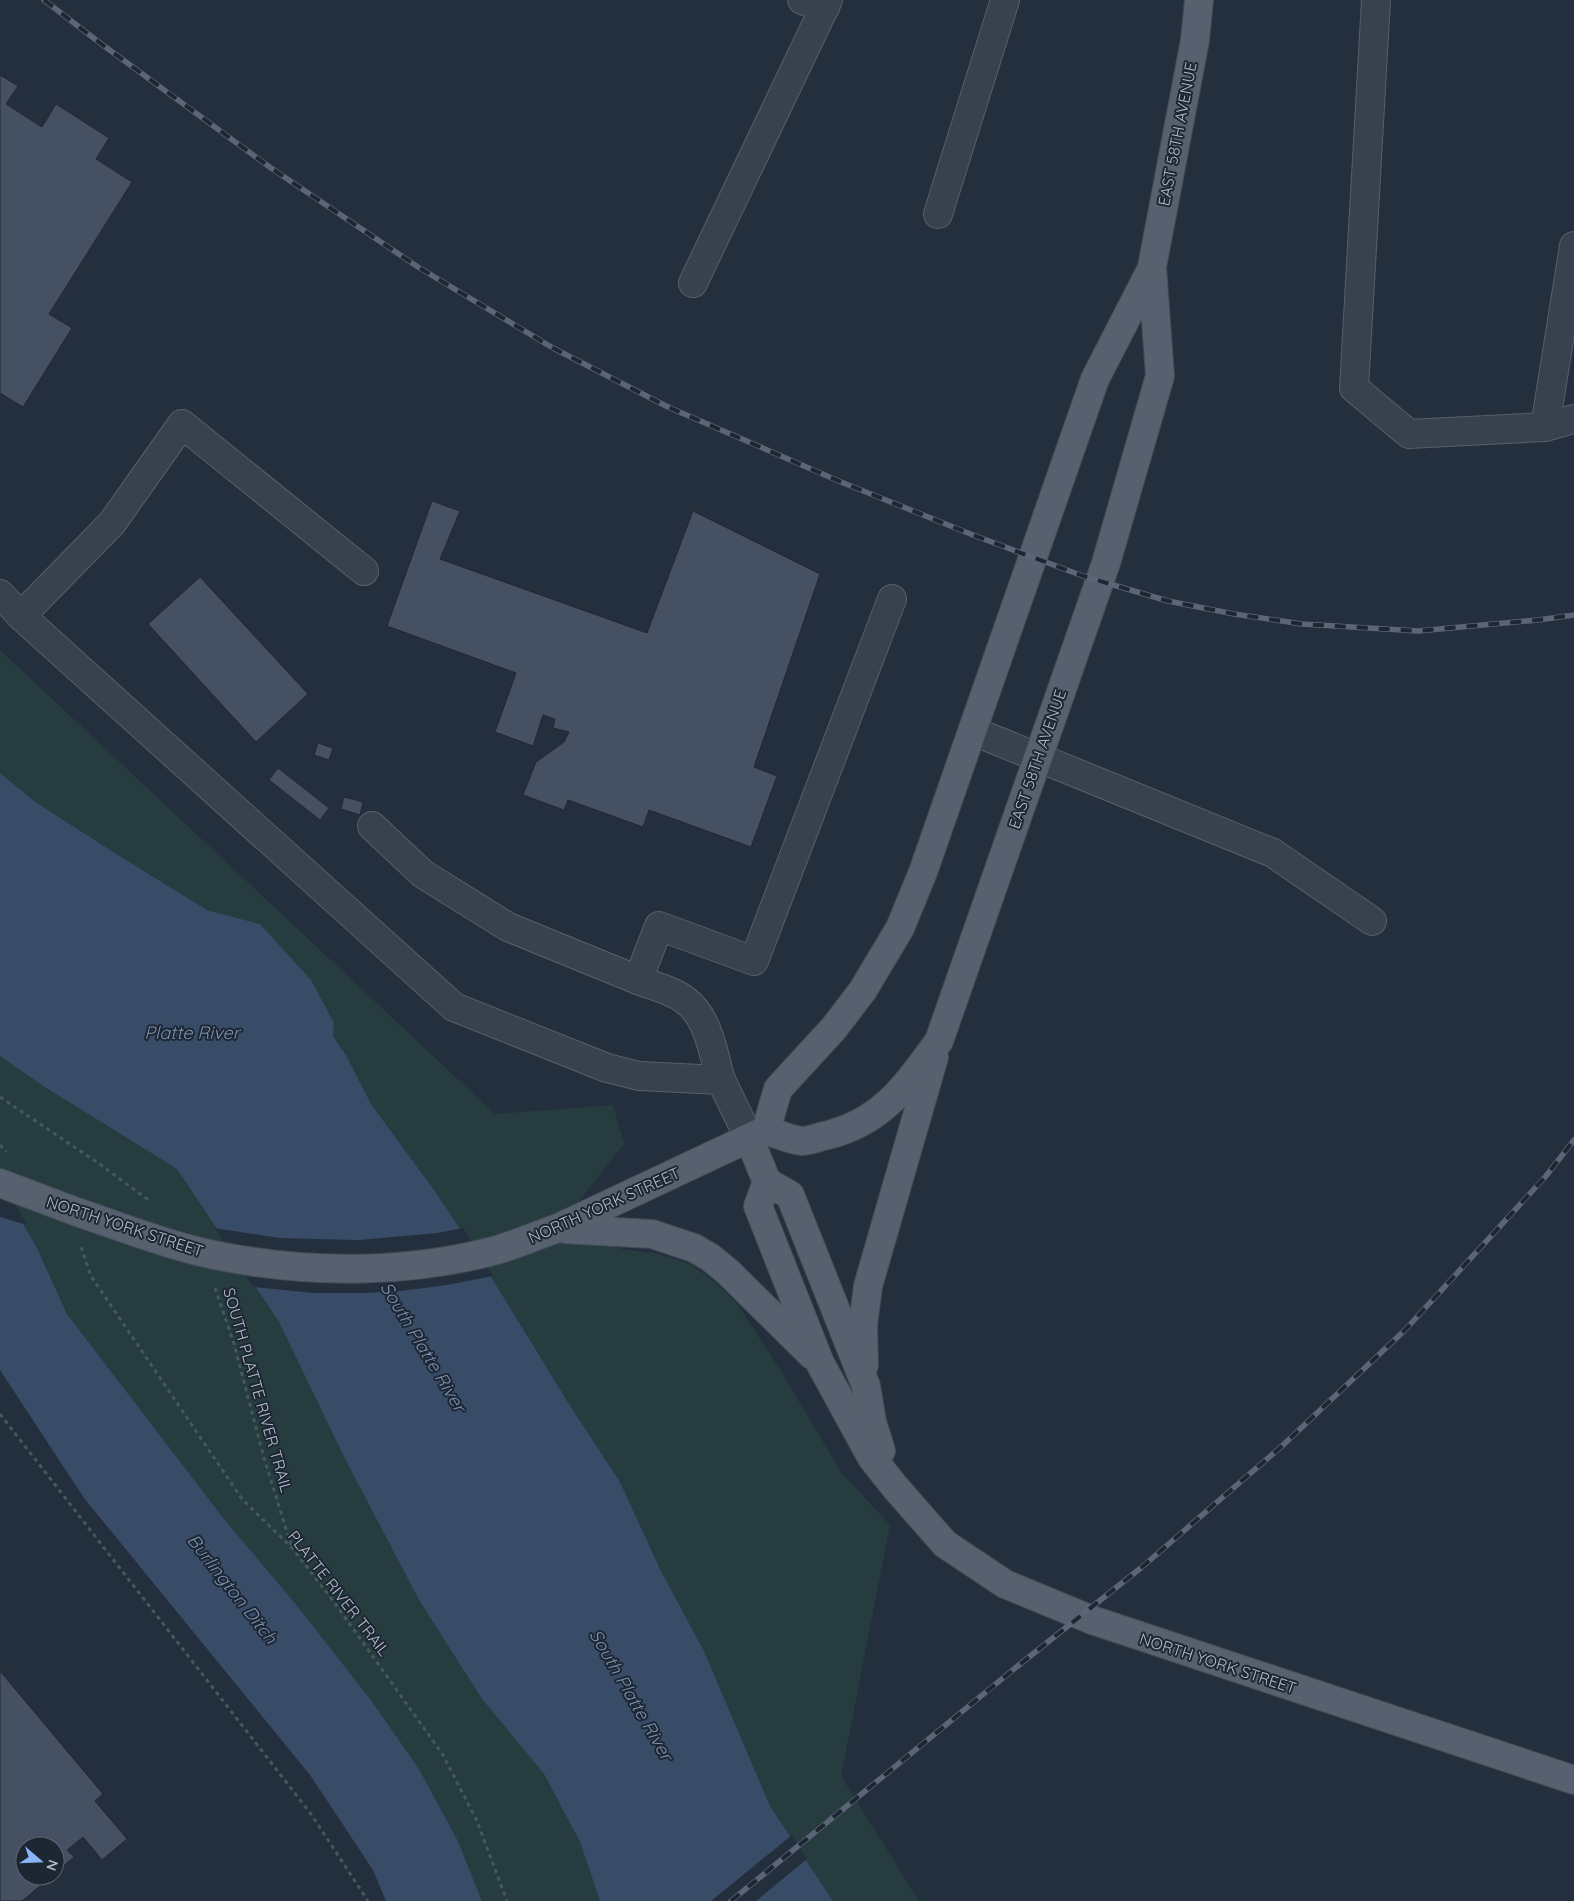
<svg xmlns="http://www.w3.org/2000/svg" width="1574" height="1901" viewBox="0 0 1574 1901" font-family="Quicksand,sans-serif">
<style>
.green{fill:#263c3f}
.water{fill:#394c67}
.pier{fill:#242f3e}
.building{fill:#455162;stroke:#1f2835}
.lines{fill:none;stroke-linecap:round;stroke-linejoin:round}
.minor-casing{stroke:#565f6c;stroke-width:30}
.major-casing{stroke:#414a57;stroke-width:30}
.path{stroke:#44595c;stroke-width:3;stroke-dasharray:4 4;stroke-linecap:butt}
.minor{stroke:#38414e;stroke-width:28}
.major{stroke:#56606e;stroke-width:28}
.rail-casing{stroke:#5a6575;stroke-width:5.5}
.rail{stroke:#1d2633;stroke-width:4;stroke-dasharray:11;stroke-linecap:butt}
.major-bridge-casing{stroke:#414a57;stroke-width:30;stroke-linecap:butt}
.major-bridge{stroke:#56606e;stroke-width:28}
.labels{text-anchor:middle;stroke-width:4;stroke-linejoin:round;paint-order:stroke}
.street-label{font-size:16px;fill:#b4bcc9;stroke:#1d2633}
.water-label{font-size:18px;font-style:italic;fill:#7c92b1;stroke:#1d2633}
</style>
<rect width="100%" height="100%" fill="#242f3e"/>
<g class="green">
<polygon points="0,650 495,1114 613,1105 624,1144 558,1228 622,1249 654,1253 690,1264 715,1282 736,1302 779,1368 841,1472 890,1525 841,1776 919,1901 833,1901 770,1806 704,1651 661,1571 620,1482 569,1404 477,1254 472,1255 434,1190 371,1104 346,1055 260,924 207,910 118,855 34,801 0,773"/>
<polygon points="0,1056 43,1086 177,1169 279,1322 344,1457 419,1600 482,1699 544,1774 580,1842 600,1901 482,1901 458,1841 419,1769 294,1602 224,1519 67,1314 37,1248 0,1183"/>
</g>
<g class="water">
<polygon points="0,773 34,801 118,855 207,910 260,924 311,980 334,1023 333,1036 346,1055 371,1104 434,1190 477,1254 569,1404 620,1482 661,1571 704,1651 770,1806 833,1901 600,1901 580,1842 544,1774 482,1699 419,1600 344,1457 279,1322 177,1169 43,1086 0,1056"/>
<polygon points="0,1183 37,1248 67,1314 224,1519 294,1602 370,1699 419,1769 458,1841 482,1901 386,1901 373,1870 310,1775 84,1498 0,1370"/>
</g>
<g class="pier">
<polygon points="0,1180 3,1182 27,1225 0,1217"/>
<polygon points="215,1228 279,1238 359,1240 437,1233 463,1228 493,1276 447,1285 401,1291 364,1293 313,1293 253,1287"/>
<polygon points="792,1835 807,1859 756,1901 711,1901"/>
</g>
<g class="building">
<polygon points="0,75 18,86 6,104 42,127 56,104 109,138 96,159 132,182 49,314 72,328 23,407 0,393"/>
<polygon points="432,501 460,511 440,559 647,633 693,511 820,574 754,767 777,776 751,847 649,810 643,827 568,800 564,810 523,795 536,762 564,742 569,732 553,728 555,719 543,715 533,746 495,732 516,673 387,626"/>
<polygon points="200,577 308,694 256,742 148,624"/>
<polygon points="318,743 333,748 329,760 314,755"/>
<polygon points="278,768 329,808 320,820 269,780"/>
<polygon points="344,797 363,802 360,815 341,809"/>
<polygon points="0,1671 103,1794 95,1801 127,1839 102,1860 83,1837 67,1850 74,1857 55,1873 55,1846 25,1846 25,1876 52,1876 22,1901 0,1901"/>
</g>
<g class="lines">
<g class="minor-casing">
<g id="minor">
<polyline points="802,0 825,8"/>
<polyline points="1376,0 1354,388 1409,434 1545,427 1574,419"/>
<polyline points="938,214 1005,0"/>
<polyline points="693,283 828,0"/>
<polyline points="1545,427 1574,246"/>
<polyline points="364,571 182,424 112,523 21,616 454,1007 607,1068 639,1076 721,1080 749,1138"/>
<polyline points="0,594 21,616"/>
<polyline points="973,731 1273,853 1372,921"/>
<polyline points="372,826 423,874 508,927 638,980 659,926 754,961 892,599"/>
<path d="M 638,980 C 653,986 672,990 685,1000 C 709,1018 713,1053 721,1080"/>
</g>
</g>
<g class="major-casing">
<g id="major">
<polyline points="766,1130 778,1089 834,1028 863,990 900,928 923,872 1095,379 1152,268"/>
<polyline points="749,1138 767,1182 790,1195 866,1386 872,1422 881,1451"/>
<polyline points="767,1182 758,1206 820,1363 861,1438 872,1458 895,1487 945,1544 1005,1584 1092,1620 1574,1780"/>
<polyline points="0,1183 77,1212"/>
<path d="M 558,1228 L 766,1130 C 777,1134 791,1140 802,1141 C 810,1141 821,1136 828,1135 C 884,1121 907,1084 939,1041 L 1106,563 L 1160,376 L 1152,267 L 1195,40 L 1199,0"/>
<polyline points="562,1229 652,1234 694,1248 711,1258 728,1272 812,1355"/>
<polyline points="864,1365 863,1325 868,1286 934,1057"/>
</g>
</g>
<g class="path">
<polyline points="0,1097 101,1165 151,1202"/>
<polyline points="0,1145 6,1152"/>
<polyline points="81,1247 91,1276 242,1499 292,1548 334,1602 443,1755 477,1821 507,1901"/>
<polyline points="215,1288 234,1344 264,1458 292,1548"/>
<polyline points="0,1414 311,1814 368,1901"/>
</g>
<use href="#minor" class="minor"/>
<use href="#major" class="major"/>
<g class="rail-casing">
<g id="rail">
<polyline points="44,0 100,43 271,168 418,267 553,348 668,407 841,482 973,535 1083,576 1168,601 1234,614 1302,624 1418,631 1538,620 1574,615"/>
<polyline points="731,1901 1019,1665 1142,1567 1282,1446 1405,1330 1546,1176 1574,1140"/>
</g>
</g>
<use href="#rail" class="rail"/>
<g class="major-bridge-casing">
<path id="major-bridge" d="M 77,1212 C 127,1229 177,1249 230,1258 C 317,1274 411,1273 497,1250 C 517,1244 538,1235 558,1228"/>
</g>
<use href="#major-bridge" class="major-bridge"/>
</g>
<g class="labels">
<g class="street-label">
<text transform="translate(1177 134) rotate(-79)" y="6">EAST 58TH AVENUE</text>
<text transform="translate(1037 759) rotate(-71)" y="6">EAST 58TH AVENUE</text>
<text transform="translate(604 1205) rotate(-24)" y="6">NORTH YORK STREET</text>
<text transform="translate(125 1226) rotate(18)" y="6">NORTH YORK STREET</text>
<text transform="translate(258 1390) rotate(74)" y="6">SOUTH PLATTE RIVER TRAIL</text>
<text transform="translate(339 1593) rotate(52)" y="6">PLATTE RIVER TRAIL</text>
<text transform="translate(1218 1663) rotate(18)" y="6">NORTH YORK STREET</text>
</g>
<g class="water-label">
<text x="192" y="1039">Platte River</text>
<text transform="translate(423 1347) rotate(59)" y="6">South Platte River</text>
<text transform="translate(232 1589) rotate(52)" y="6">Burlington Ditch</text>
<text transform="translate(631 1695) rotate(60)" y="6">South Platte River</text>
</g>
</g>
<g transform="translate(40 1861) rotate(109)"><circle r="24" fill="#1d2633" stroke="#59626f"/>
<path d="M0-4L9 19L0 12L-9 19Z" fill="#8ab4f8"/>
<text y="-8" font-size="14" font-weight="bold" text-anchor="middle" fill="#b4bcc9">N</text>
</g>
</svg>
